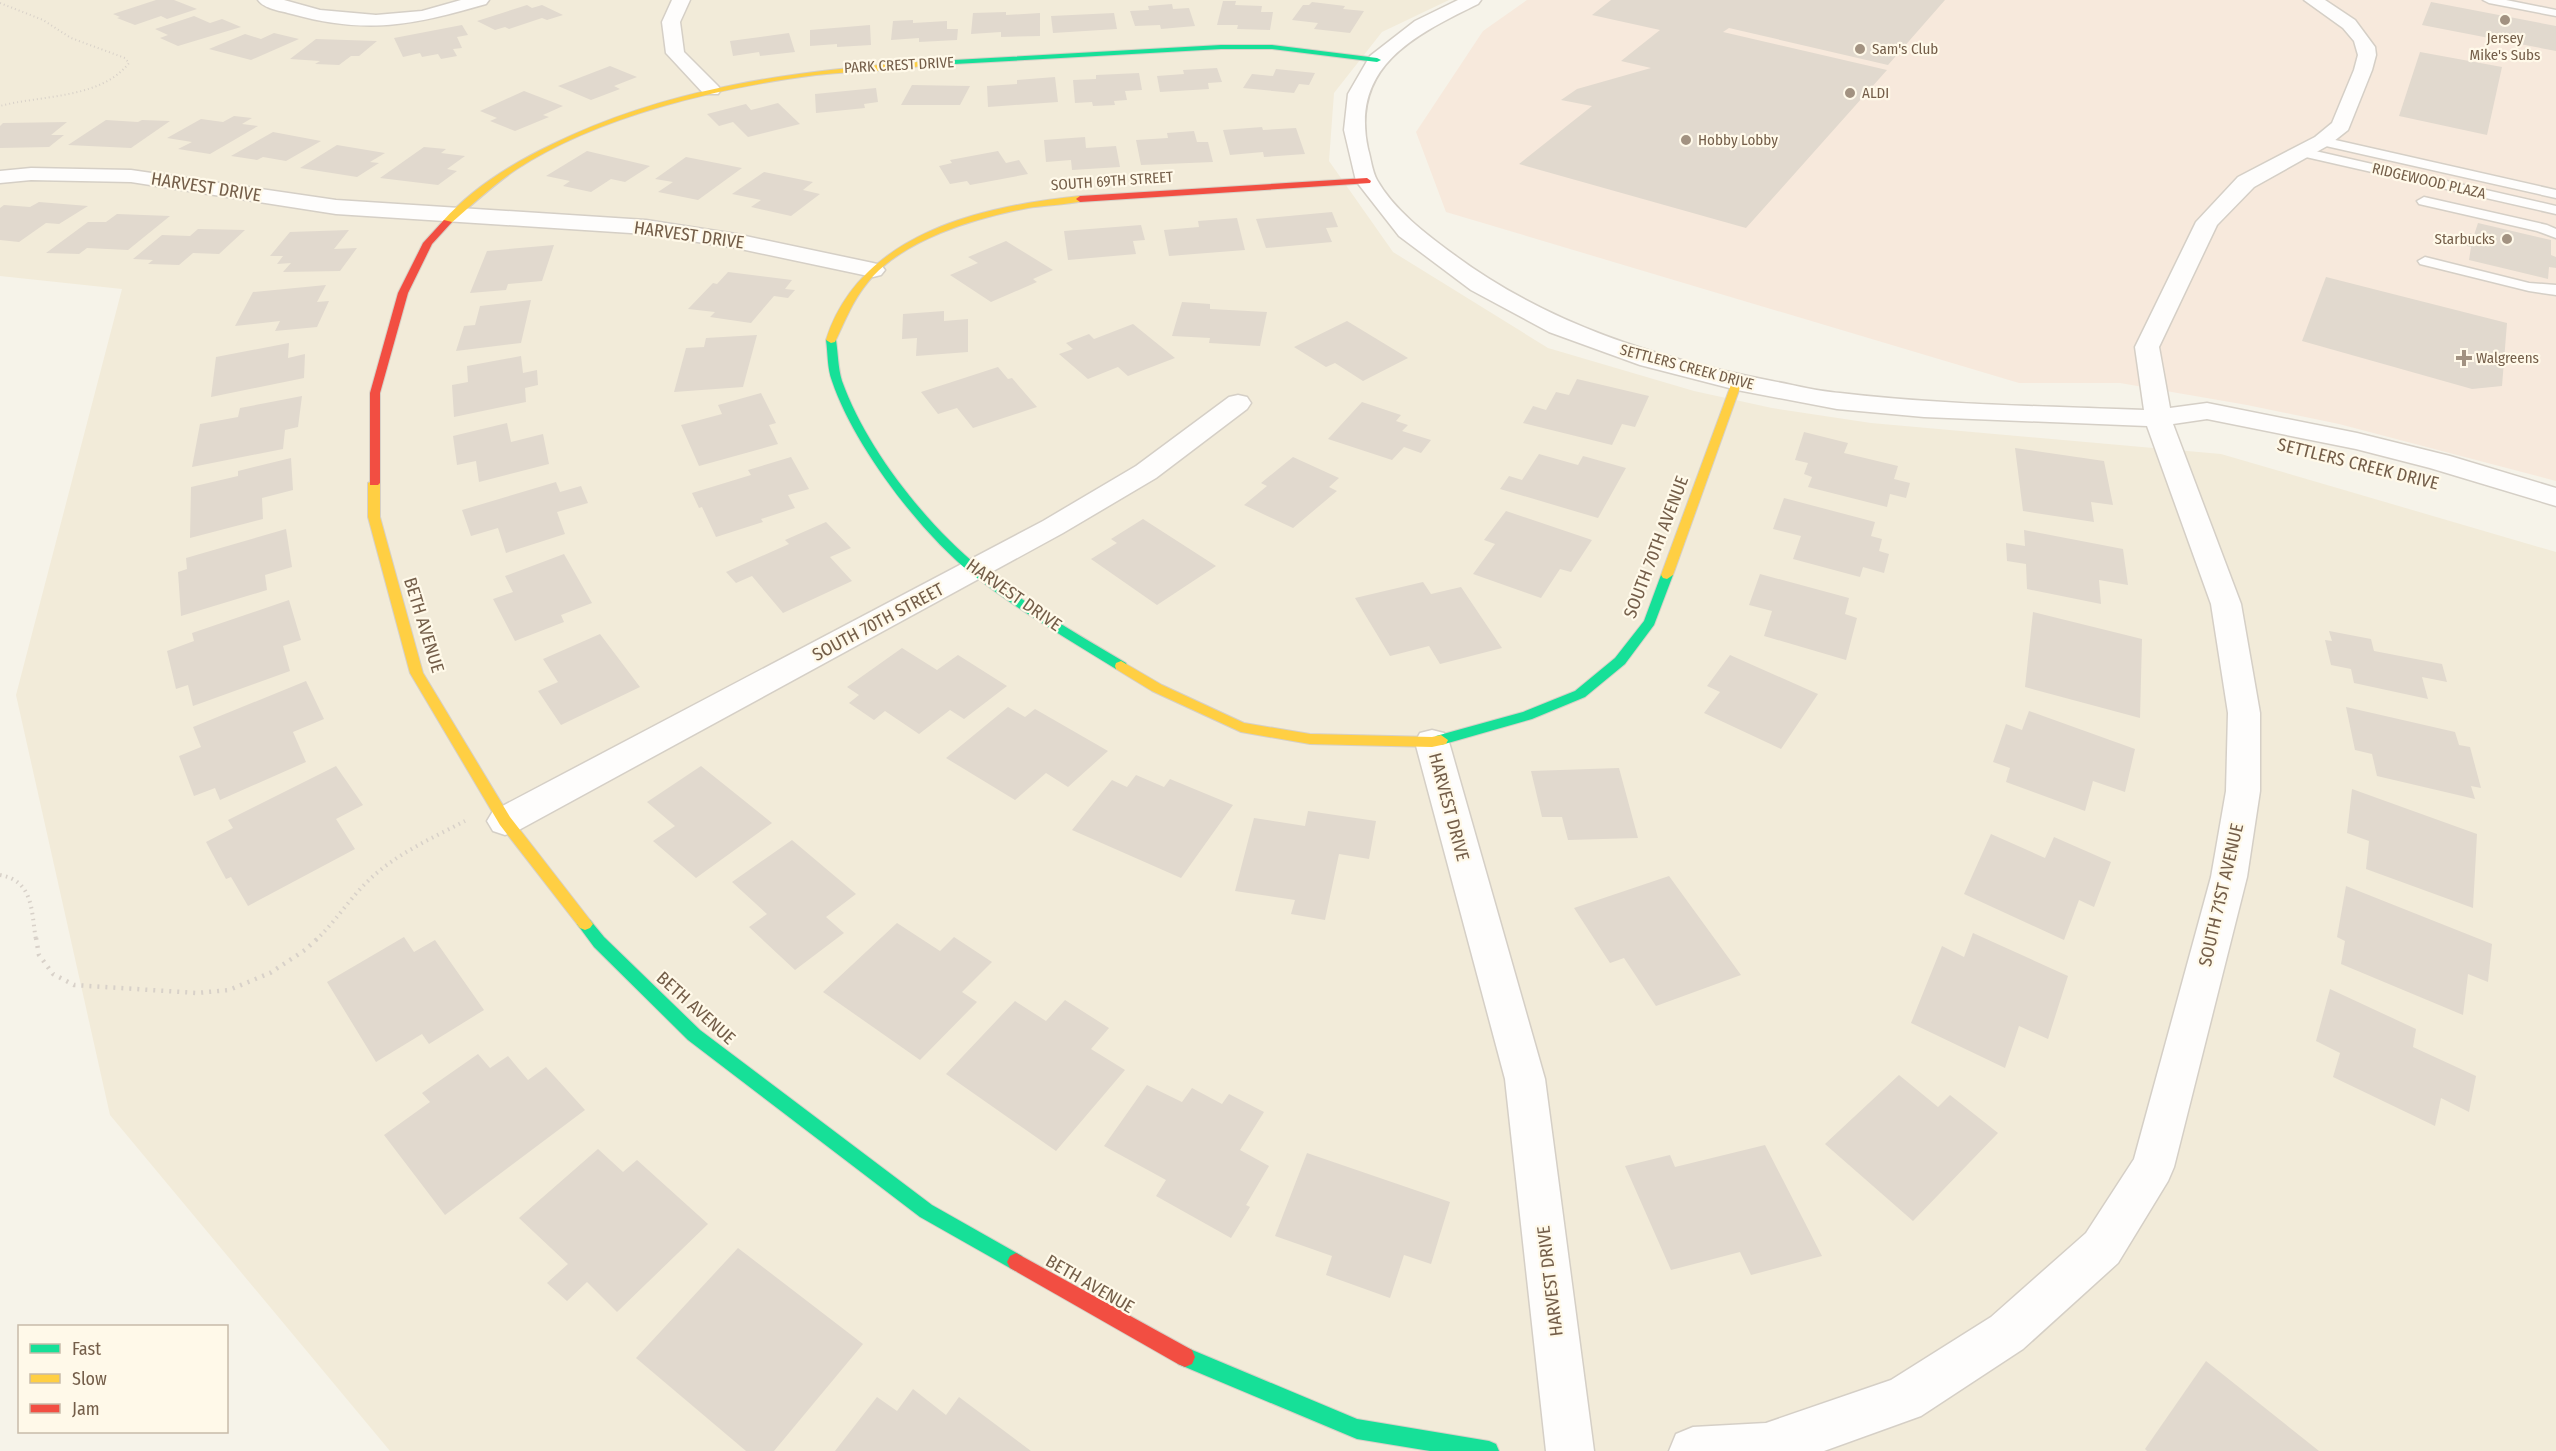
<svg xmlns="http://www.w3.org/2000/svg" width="2556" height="1451" viewBox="0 0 2556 1451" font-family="'Fira Sans Condensed',sans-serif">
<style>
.residential{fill:#f2ebd9}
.commercial{fill:#f7e9dc}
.building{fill:#e1d9ce}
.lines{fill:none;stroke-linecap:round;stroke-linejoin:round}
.lane-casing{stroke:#d5cfc6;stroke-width:3}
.street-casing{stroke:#d5cfc6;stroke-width:3}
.fast-casing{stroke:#d6d0c7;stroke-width:2}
.slow-casing{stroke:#d6d0c7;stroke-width:2}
.jam-casing{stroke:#d6d0c7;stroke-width:2}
.path-far2{stroke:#d8d1c9;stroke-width:2;stroke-dasharray:1 3;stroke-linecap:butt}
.path-far1{stroke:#d8d1c9;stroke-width:4;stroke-dasharray:1.5 4.5;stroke-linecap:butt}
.path{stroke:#d8d1c9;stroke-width:4.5;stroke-dasharray:2 6;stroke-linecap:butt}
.lane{fill:#fefdfc;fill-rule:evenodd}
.street{fill:#fefdfc;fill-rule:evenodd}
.fast{fill:#16e098;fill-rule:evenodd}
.slow{fill:#ffcf43;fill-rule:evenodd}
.jam{fill:#f24e42;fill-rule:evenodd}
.poi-dot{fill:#a29281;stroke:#fff9e9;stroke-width:2}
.labels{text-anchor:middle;stroke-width:4.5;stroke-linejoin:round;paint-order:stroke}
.far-poi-label{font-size:15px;fill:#745e49;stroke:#fff9e9;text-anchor:start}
.far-street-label{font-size:15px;fill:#745e49;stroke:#fff9e9}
.street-label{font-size:18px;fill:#745e49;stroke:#fff9e9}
</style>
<rect width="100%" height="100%" fill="#f6f3e9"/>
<polygon class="residential" points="0,0 1449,0 1382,32 1334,93 1329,161 1393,252 1548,348 1694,391 1772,408 1871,423 2221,454 2556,552 2556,1451 390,1451 110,1115 16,695 122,289 0,276"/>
<polygon class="commercial" points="1527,0 2556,0 2556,481 2339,424 2247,405 2120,383 2019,383 1446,212 1416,132 1483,31"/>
<g class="building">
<polygon points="156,0 174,0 197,9 167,19 161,16 135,25 117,18 120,17 113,14"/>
<polygon points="1611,0 1945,0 1888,65 1729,28 1723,32 1887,70 1746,228 1519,164 1592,106 1561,100 1577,89 1651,68 1621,61 1660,30 1592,15"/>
<polygon points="1223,1 1236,1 1235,5 1262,6 1261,12 1273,12 1270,30 1237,29 1238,25 1217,25"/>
<polygon points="1312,2 1345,6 1343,9 1364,11 1350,33 1314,29 1318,23 1292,20 1303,5 1309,5"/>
<polygon points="2431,2 2556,26 2556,51 2422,25"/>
<polygon points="1172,4 1173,9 1189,8 1195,26 1161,29 1160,25 1135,26 1130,11 1149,10 1148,6"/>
<polygon points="527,5 532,8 542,5 563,15 547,20 542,18 509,29 505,27 495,30 477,21"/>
<polygon points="1006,12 1006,15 1040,13 1040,36 1001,37 1001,32 971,34 973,13"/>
<polygon points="1114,13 1117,29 1053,33 1051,16"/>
<polygon points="194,16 210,23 222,19 241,27 178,46 160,38 168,35 155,29"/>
<polygon points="913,20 913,23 947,21 947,29 958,29 957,40 919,42 919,38 891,40 893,21"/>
<polygon points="462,25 468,35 457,37 462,48 453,49 457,56 441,59 438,54 422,57 420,53 403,57 394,38"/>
<polygon points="870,25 871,45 837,47 837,44 810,46 810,30"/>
<polygon points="274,33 299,39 251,60 209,49 245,34 261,39"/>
<polygon points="789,33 795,52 760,56 759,52 733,56 730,41"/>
<polygon points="316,39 377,41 359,56 351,56 339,65 315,64 320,61 290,59"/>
<polygon points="2420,52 2502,67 2487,135 2399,116"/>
<polygon points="610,66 637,77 614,86 620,89 591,100 558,86"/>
<polygon points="1217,68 1222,82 1208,83 1209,89 1160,92 1157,76 1184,74 1183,70"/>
<polygon points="1276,69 1315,73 1309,85 1299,84 1294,93 1243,88 1252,74 1273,76"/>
<polygon points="1139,73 1142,90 1125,91 1127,100 1114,101 1115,105 1093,106 1092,102 1075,103 1073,80 1096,79 1096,75"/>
<polygon points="1055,77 1058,102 988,107 987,86 1017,84 1017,80"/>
<polygon points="912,85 970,86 960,105 901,105"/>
<polygon points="876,88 878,102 864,104 865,108 816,113 815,94"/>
<polygon points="524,91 563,106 543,115 549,117 515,131 490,121 497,118 480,111"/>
<polygon points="778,103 800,124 748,137 733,122 719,126 707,114 746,104 751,110"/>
<polygon points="234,116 252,118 242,124 258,126 210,154 178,149 192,142 167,138 201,119 223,122"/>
<polygon points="106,120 138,122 142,120 170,121 131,148 68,145"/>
<polygon points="67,122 51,135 64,135 49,147 0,148 0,126 3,123"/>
<polygon points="1262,127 1263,130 1296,128 1305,154 1264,157 1263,152 1230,155 1223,130"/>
<polygon points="1194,131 1197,142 1208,142 1213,162 1141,165 1136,140 1168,138 1167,133"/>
<polygon points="273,132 321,141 286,161 263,157 257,160 231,156"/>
<polygon points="1085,137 1086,148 1116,146 1120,167 1072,170 1071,160 1046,162 1044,140"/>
<polygon points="337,145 385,153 370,162 379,163 357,177 300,168"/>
<polygon points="424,147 446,149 441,153 465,156 447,169 457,171 438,185 380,178"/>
<polygon points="587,151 650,166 625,182 611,179 591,192 563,186 570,181 546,176"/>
<polygon points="998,151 1006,163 1019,160 1028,174 970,185 967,181 950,184 939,166 952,163 950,160"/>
<polygon points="686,157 742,168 698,200 658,192 673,182 655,179"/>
<polygon points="764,172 813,182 803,190 820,194 791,216 751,207 761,200 732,194"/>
<polygon points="39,202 88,206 59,224 46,223 19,242 0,240 0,208 4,205 30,207"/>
<polygon points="1332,212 1338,227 1326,228 1332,242 1266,248 1256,219"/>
<polygon points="117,214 170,216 128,250 87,248 79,254 46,253 88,222 106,222"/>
<polygon points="1237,218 1245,250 1169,256 1164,230 1199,227 1198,221"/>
<polygon points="2478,223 2551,240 2551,255 2556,257 2556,268 2549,267 2548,279 2469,260 2471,247 2467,246 2465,238 2470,233 2474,235"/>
<polygon points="1141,225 1145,240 1133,241 1136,254 1068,260 1064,231"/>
<polygon points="198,229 245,230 219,254 193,253 179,265 148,264 153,260 133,259 162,235 190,236"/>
<polygon points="349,230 334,249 357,248 340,271 283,272 291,263 277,264 283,256 270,256 290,232"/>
<polygon points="1006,241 1053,270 1033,279 1037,282 991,302 950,275 978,263 968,257"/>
<polygon points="554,245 542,281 508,284 506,290 470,293 487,251"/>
<polygon points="728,272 792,280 785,289 795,290 788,298 774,296 751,323 710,317 715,312 688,309 713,283 717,284"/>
<polygon points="2326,277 2507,323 2502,386 2472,389 2302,341"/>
<polygon points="326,285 317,302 329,301 317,327 275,331 280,321 235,326 253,292"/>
<polygon points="531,300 521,343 456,351 464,326 475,325 480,306"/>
<polygon points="1182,302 1210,304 1210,309 1267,312 1260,346 1209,343 1210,338 1172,336"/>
<polygon points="944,311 944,321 968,319 968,352 916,356 917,338 902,339 903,314"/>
<polygon points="1347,321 1408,358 1363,381 1335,363 1326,367 1294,347"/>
<polygon points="1133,324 1175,358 1128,376 1118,367 1088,379 1059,354 1073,349 1066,343 1089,334 1094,339"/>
<polygon points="757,335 743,387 674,392 686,348 704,347 706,338"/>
<polygon points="289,343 288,358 305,354 304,378 211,397 216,357"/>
<polygon points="521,356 523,373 537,370 538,385 525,388 526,402 454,417 452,385 468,382 467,366"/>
<polygon points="998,367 1008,379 1012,378 1037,407 973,428 957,408 938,414 921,392"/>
<polygon points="1577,379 1649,396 1635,427 1622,424 1612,445 1523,423 1533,406 1546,410 1556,392 1569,395"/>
<polygon points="761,393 776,423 769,425 778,444 699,466 681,425 722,414 718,405"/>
<polygon points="302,396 298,427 285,430 283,449 192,467 200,424 238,417 240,408"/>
<polygon points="1362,402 1401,415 1396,421 1408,425 1402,431 1431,440 1421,453 1404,447 1392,460 1328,439"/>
<polygon points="507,423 511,442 543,434 549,464 479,482 476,461 457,465 453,436"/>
<polygon points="1804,432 1848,443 1844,453 1898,466 1894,479 1910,483 1906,498 1890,494 1887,507 1808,487 1812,477 1804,474 1808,463 1795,460"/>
<polygon points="2015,448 2104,461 2113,505 2091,502 2094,522 2023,511"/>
<polygon points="1539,454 1578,465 1583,456 1626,468 1598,518 1500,489 1509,476 1522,480"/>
<polygon points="791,457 809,489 788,495 795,508 761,519 763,522 716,537 702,507 699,508 692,493 751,475 748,470"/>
<polygon points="1293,457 1339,478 1329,487 1337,491 1293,528 1244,505 1267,486 1261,483"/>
<polygon points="291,458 293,490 262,498 263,519 190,538 191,487 238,476 238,471"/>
<polygon points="556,482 560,492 581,486 588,503 557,512 565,534 506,553 498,528 471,536 462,510"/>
<polygon points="1784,498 1875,522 1871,536 1882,539 1879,551 1889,554 1884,573 1863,567 1860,577 1793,559 1801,536 1773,529"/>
<polygon points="1506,511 1592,540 1571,572 1560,569 1541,598 1473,574 1495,544 1484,540"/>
<polygon points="1143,519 1216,566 1157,605 1091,559 1117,543 1111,539"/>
<polygon points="826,522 851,548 830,557 852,581 783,613 752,576 736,583 726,572 789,544 785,540"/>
<polygon points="286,529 292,567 265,575 267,590 181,616 178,572 187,569 186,558"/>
<polygon points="2024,530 2123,549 2128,585 2099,580 2101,604 2027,589 2026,564 2007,561 2006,543 2025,546"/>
<polygon points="564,554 592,603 561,615 564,622 515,641 493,599 513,592 505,576"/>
<polygon points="1760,574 1849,598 1845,614 1857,618 1846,660 1764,636 1772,611 1749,605"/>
<polygon points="1423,582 1431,594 1461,587 1502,648 1440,664 1429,646 1390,656 1355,598"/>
<polygon points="289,600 301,640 283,646 290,671 193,706 188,685 176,689 167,651 194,641 192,633"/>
<polygon points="2033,612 2142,639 2140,718 2025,687"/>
<polygon points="2329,631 2371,639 2374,651 2442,664 2447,682 2422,677 2428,699 2354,683 2351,669 2331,665 2325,640 2332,641"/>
<polygon points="600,634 640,687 561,725 538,691 558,682 543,659"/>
<polygon points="902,648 937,670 958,655 1007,686 964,719 950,710 919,734 885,711 874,720 849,703 859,695 847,687"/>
<polygon points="1730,655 1818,694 1781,749 1704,713 1720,692 1707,686"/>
<polygon points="306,681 324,719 293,732 306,762 220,800 215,788 194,796 179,756 201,747 193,727"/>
<polygon points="1008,707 1025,717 1035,709 1108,751 1068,787 1046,773 1015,800 946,758"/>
<polygon points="2346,707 2455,732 2459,745 2470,747 2481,788 2471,786 2475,799 2377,776 2372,754 2355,750"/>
<polygon points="2029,711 2135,749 2125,792 2093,781 2085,811 2006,782 2010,768 1993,762 2006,724 2022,730"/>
<polygon points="336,766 363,805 336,819 355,849 248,906 231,877 226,879 206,842 233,828 228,820"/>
<polygon points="701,766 772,823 696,878 653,841 675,826 647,802"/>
<polygon points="1619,768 1638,838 1568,840 1562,817 1542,817 1531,771"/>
<polygon points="1136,775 1164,787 1170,779 1233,805 1181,878 1072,830 1112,780 1127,787"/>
<polygon points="2352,789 2477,834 2473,908 2366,869 2369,841 2347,833"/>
<polygon points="1308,811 1376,821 1369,859 1339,854 1325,920 1291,914 1295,900 1235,891 1254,818 1305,826"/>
<polygon points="1991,834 2045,858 2054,837 2111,862 2094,907 2079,900 2064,940 1964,894"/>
<polygon points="792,840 856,894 826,917 844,933 795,970 749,927 767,914 732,882"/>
<polygon points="1669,876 1741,975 1656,1006 1624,958 1610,963 1574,908"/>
<polygon points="2346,886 2492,944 2488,982 2468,974 2463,1015 2341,964 2345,941 2337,937"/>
<polygon points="897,923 940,951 954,937 992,962 962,992 977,1002 920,1060 823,992"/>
<polygon points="1973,933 2068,976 2048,1039 2019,1026 2005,1068 1911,1023 1942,946 1964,957"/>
<polygon points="404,937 414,952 435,940 484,1010 429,1044 422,1034 376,1062 327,982"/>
<polygon points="2330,989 2416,1029 2413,1047 2476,1076 2469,1112 2441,1098 2435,1126 2333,1077 2340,1053 2316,1041"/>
<polygon points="1065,1000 1109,1028 1091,1049 1125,1070 1056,1151 946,1074 1015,1001 1046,1021"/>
<polygon points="478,1054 490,1068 508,1056 528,1080 546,1067 585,1110 445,1215 384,1135 430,1102 422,1093"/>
<polygon points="1899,1075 1938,1107 1950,1095 1998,1133 1913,1221 1825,1144"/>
<polygon points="1147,1085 1182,1102 1192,1088 1222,1104 1229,1094 1264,1112 1240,1150 1269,1166 1246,1205 1250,1207 1231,1238 1156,1196 1166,1180 1104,1146"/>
<polygon points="1765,1145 1822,1256 1751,1275 1740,1252 1671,1270 1625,1166 1670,1155 1675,1167"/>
<polygon points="598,1149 623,1172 637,1160 708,1224 617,1312 587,1282 567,1301 547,1283 568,1264 519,1218"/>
<polygon points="1307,1153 1450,1202 1431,1264 1404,1255 1390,1298 1326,1275 1332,1256 1275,1236"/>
<polygon points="738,1248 863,1344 774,1451 746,1451 636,1358"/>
<polygon points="2206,1361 2319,1451 2147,1451 2145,1449"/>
<polygon points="913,1389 946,1415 959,1397 1031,1451 835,1451 877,1397 897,1411"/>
</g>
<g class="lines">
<g class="lane-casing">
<g id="lane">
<polygon points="2483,0 2506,0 2556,10 2556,16 2489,3"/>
<polygon points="2322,137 2556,190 2556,198 2317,144 2316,141 2317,138"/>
<polygon points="2302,148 2556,206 2556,214 2297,155 2295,152 2297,149"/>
<polygon points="2424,197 2547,225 2556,229 2556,238 2537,231 2419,204 2417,201"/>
<polygon points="2425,257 2529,283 2556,285 2556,295 2529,291 2420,264 2418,261"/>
</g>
</g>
<g class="street-casing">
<g id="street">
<path d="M 258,0 L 284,0 L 320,10 L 376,15 L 422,11 L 461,0 L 489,0 L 486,4 C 413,25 367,35 292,14 C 282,11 264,9 258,0 Z"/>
<polygon points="672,0 690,0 680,22 684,52 718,86 721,90 718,94 704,94 666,53 662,22"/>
<path d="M 1458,0 L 1481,0 L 1478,4 C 1415,35 1350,66 1368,149 C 1371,159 1372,171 1377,180 C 1394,210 1426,234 1453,254 C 1547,324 1658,359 1772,381 C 1794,385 1817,391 1840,393 C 1941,405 2042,406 2144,410 L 2135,347 L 2196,222 L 2238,177 L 2315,137 L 2332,123 L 2354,70 L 2358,55 L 2354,41 L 2343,28 L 2304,0 L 2325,0 L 2355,20 L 2375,47 L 2376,55 L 2372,70 L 2348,130 L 2329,145 L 2254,187 L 2217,225 L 2159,347 L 2170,408 L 2207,403 L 2357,433 L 2450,456 L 2556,488 L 2556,506 L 2430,468 L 2356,449 L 2207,419 L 2173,424 L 2241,604 L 2260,713 L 2260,791 L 2247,877 L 2174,1167 L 2168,1181 L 2118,1263 L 2023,1349 L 1921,1416 L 1824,1451 L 1669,1451 L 1676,1434 L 1693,1427 L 1766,1423 L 1891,1380 L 1991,1317 L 2086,1233 L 2134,1159 L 2211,877 L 2226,791 L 2228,713 L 2211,604 L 2147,426 L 1924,417 L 1837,409 L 1737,390 L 1640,365 L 1549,332 L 1471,290 L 1399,236 L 1356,181 L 1344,130 L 1348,94 L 1370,56 L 1415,21 Z"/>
<polygon points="31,168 131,170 336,200 646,220 736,234 873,263 881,265 885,270 881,275 873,277 736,248 646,234 336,214 131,182 31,180 0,183 0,171"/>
<polygon points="1238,395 1247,397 1251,403 1247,409 1156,478 1063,533 517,831 505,835 493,831 487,821 493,811 1043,521 1136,466 1229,397"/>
<polygon points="1432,730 1444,733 1449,742 1545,1079 1594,1451 1546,1451 1505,1079 1415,742 1420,733"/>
</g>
</g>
<g class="fast-casing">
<g id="fast">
<polygon points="1221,45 1272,45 1377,58 1381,60 1377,62 1272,49 1221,49 918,66 914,64 918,62"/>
<path d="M 831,337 L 836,340 C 838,353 838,368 842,381 C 866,448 925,523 980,568 C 1024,604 1076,633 1126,663 L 1127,666 L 1126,669 L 1116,669 C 1068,639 1017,610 972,574 C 919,531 854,446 832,381 C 827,368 828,353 826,340 Z"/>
<polygon points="1667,571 1673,575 1654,625 1625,664 1585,697 1532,719 1441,745 1436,744 1434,740 1436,736 1523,712 1575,691 1615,658 1644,621 1661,575"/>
<polygon points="585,918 590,920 604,937 700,1030 932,1205 1022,1256 1025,1262 1022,1268 1016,1271 1010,1268 920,1217 688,1040 594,947 577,924 580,920"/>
<polygon points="1185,1347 1357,1419 1489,1441 1496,1444 1499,1451 1430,1451 1357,1439 1178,1364 1175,1357 1178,1350"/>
</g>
</g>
<g class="slow-casing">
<g id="slow">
<path d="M 918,62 L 922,64 L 921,66 C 887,72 851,71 816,75 C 721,87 598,116 517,169 C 493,185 472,205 450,224 L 442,222 C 472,188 513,163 553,144 C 667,88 792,71 918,62 Z"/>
<path d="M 1080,196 L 1083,197 L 1083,201 C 1065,205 1046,205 1028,208 C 976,218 903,239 868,282 C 853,300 845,321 835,342 L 831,343 L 826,340 C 860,233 982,206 1080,196 Z"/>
<polygon points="1737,379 1742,382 1673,575 1667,579 1663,578 1661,575 1732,382"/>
<polygon points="374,480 380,483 380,517 423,673 510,817 590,920 593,924 590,928 585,930 580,928 500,825 410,673 368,517 368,483"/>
<polygon points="1121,661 1162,685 1244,723 1310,734 1432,737 1441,735 1448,740 1446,744 1432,747 1310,744 1241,732 1152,691 1116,669 1115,666 1116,663"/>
</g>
</g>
<g class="jam-casing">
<g id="jam">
<polygon points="1367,178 1371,181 1370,183 1080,202 1076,199 1080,196"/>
<polygon points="444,220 452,222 432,244 408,293 380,393 380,483 378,485 370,485 370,393 398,293 423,243"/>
<polygon points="1016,1253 1192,1350 1195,1357 1192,1364 1185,1367 1178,1364 1010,1268 1007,1262 1010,1256"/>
</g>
</g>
<path class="path-far2" d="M 0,3 L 43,20 L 71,38 L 125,58 L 129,63 C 101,99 41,95 0,106"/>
<g class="path-far1">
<path d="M 0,875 C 34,881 31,911 36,940"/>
<path d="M 316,940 C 336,921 350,898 369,880 C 396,854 432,838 465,821"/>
</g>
<polyline class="path" points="36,938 39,955 53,974 74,985 197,993 229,990 270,973 305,950 318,938"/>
<use href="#lane" class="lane"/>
<use href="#street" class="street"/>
<use href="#fast" class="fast"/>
<use href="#slow" class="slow"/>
<use href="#jam" class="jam"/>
</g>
<g class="poi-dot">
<circle cx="2505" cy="20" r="6"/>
<circle cx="1860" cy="49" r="6"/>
<circle cx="1850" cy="93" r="6"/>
<circle cx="1686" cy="140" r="6"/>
<circle cx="2507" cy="239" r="6"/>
<path d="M2461 349h6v6h6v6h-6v6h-6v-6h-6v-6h6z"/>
</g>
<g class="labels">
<g class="far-poi-label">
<text x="2505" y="43" text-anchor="middle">Jersey<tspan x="2505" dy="17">Mike's Subs</tspan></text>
<text x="1872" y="54">Sam's Club</text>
<text x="1862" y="98">ALDI</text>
<text x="1698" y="145">Hobby Lobby</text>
<text x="2495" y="244" text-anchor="end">Starbucks</text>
<text x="2476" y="363">Walgreens</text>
</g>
<g class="far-street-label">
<text transform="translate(899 65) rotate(-3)" y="5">PARK CREST DRIVE</text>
<text transform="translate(1112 181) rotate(-4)" y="5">SOUTH 69TH STREET</text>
<text transform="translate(2429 181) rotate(13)" y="5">RIDGEWOOD PLAZA</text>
<text transform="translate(1687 367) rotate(15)" y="5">SETTLERS CREEK DRIVE</text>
</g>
<g class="street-label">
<text transform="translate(206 187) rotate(9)" y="6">HARVEST DRIVE</text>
<text transform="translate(689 235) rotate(8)" y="6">HARVEST DRIVE</text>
<text transform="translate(2358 464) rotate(14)" y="6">SETTLERS CREEK DRIVE</text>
<text transform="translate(1656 547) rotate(-69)" y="6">SOUTH 70TH AVENUE</text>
<text transform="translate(1014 595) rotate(35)" y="6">HARVEST DRIVE</text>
<text transform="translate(878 622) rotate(-28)" y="6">SOUTH 70TH STREET</text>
<text transform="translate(424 625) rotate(73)" y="6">BETH AVENUE</text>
<text transform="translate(1449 807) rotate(75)" y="6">HARVEST DRIVE</text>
<text transform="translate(2221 895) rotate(-77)" y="6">SOUTH 71ST AVENUE</text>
<text transform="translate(696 1008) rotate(42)" y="6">BETH AVENUE</text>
<text transform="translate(1550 1281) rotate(-97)" y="6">HARVEST DRIVE</text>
<text transform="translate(1090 1284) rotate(30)" y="6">BETH AVENUE</text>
</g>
</g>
<rect x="18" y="1325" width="210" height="108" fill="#fff9e9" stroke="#c7bba9" stroke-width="1.5"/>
<rect x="30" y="1344" width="30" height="9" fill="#16e098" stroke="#c7bba9" stroke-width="1.5"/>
<text x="72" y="1355" font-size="18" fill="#745e49">Fast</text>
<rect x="30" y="1374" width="30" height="9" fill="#ffcf43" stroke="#c7bba9" stroke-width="1.5"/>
<text x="72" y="1385" font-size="18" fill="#745e49">Slow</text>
<rect x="30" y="1404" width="30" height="9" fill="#f24e42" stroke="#c7bba9" stroke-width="1.5"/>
<text x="72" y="1415" font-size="18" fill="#745e49">Jam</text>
</svg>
